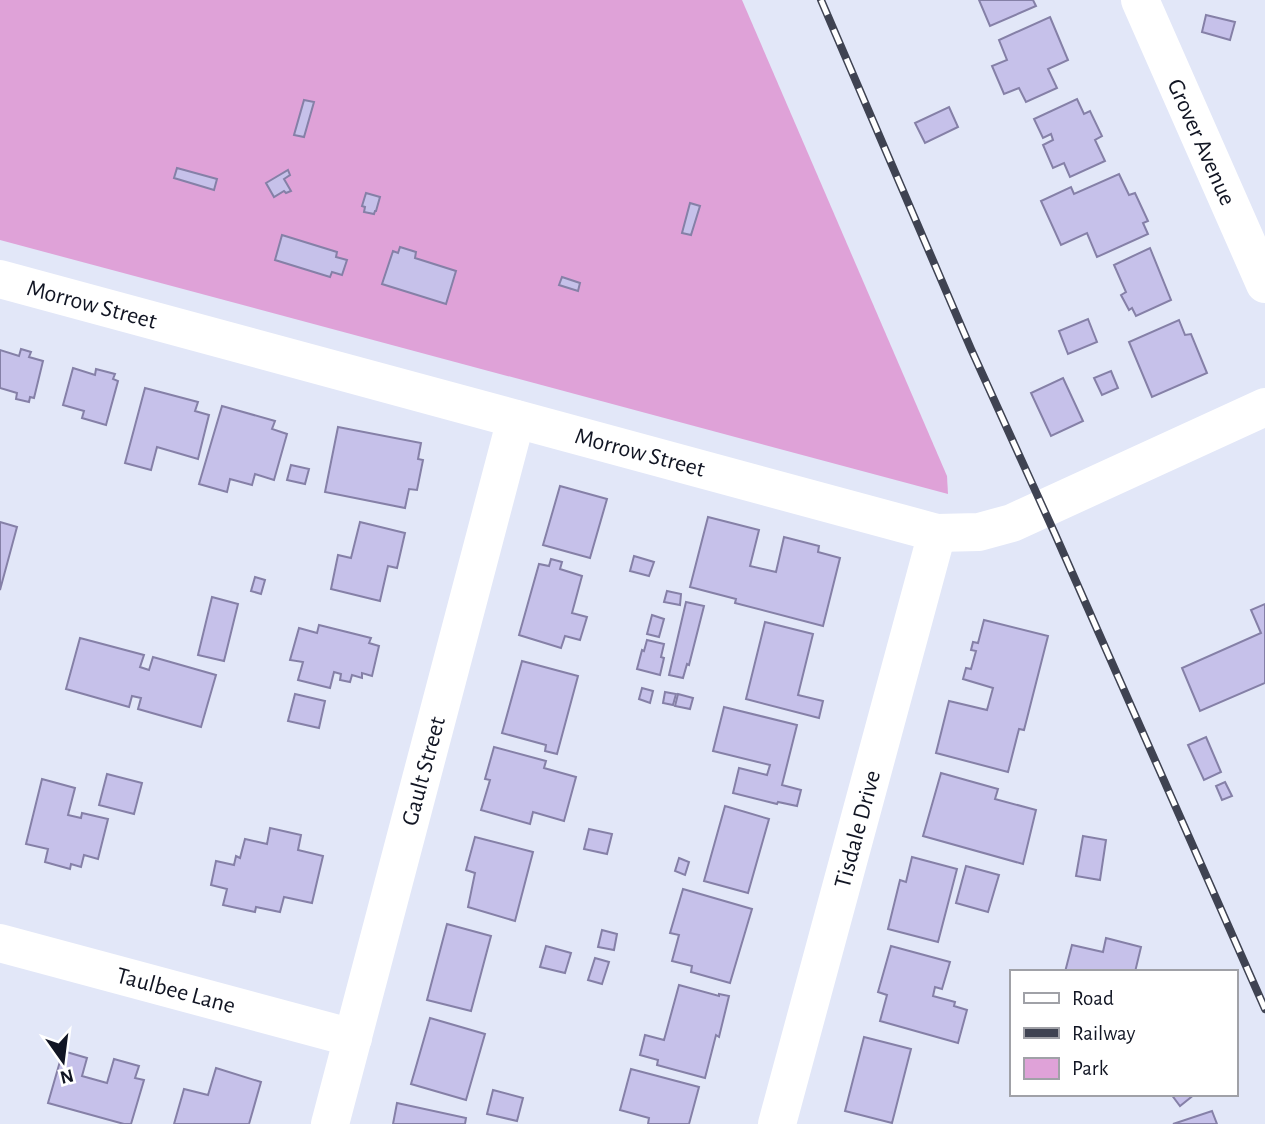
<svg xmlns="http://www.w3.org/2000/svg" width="1265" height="1124" viewBox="0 0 1265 1124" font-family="'Alegreya Sans',sans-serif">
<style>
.green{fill:#dfa2d8}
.building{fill:#c6c1ea;stroke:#8580a7;stroke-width:2}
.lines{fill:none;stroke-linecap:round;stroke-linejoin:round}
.minor{stroke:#fff;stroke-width:38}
.rail-casing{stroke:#3f4352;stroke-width:8}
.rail{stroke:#fff;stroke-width:5;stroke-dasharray:16;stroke-linecap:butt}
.labels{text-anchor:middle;stroke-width:5;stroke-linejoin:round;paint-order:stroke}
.street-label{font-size:24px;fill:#111523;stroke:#fff}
</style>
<rect width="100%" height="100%" fill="#e2e7f8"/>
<polygon class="green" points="0,0 742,0 947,476 948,494 0,240"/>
<g class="building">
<polygon points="979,0 1033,0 1036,6 990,26"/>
<polygon points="1206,15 1235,22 1230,40 1202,32"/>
<polygon points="1050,17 1068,60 1048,69 1057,88 1026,102 1019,88 1004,94 992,66 1007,60 999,40"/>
<polygon points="1077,99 1084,114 1090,111 1102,136 1095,140 1105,161 1070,177 1064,163 1053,168 1043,145 1053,140 1051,134 1043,138 1034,119"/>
<polygon points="304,100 314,102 304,137 294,135"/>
<polygon points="949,107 958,127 925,143 915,123"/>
<polygon points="177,168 217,179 214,190 174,178"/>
<polygon points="288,170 290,175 284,179 291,191 286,193 284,191 274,197 266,183"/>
<polygon points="1119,174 1129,195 1135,193 1148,221 1143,223 1148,234 1097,257 1087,233 1061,245 1041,201 1071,187 1074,194"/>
<polygon points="366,193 380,197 376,211 375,211 374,214 364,212 365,207 362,206"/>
<polygon points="690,203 700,206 691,235 682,233"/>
<polygon points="282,235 337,252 336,257 347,260 342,275 332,272 330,277 275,260"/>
<polygon points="400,247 416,252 415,258 456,271 446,304 382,284 393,251 398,253"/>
<polygon points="1150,248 1171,300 1136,316 1132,308 1129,310 1121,295 1126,292 1114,265"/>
<polygon points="562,277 580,283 578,291 559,285"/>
<polygon points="1088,319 1097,342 1068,354 1059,331"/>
<polygon points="1179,320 1185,335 1191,334 1207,373 1152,397 1129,342"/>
<polygon points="21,349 31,352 29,357 43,361 34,398 30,397 29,402 16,399 17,393 0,388 0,350 19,356"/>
<polygon points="73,368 95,375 96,369 115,374 113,379 118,381 106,425 82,418 84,411 63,405"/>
<polygon points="1111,371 1118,388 1102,395 1094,378"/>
<polygon points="1063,378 1083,421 1051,436 1031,393"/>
<polygon points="145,388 198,402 195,411 209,415 198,459 157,447 151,470 125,463"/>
<polygon points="222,406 275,421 272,429 287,434 274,480 255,474 252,485 230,479 227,492 199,484"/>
<polygon points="338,427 421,443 418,459 423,460 417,490 409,489 405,508 325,492"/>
<polygon points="291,465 309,469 305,484 287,480"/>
<polygon points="560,486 607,499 590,558 543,545"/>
<polygon points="708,517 759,530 750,566 776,572 784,537 819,546 818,552 840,558 823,626 735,603 736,599 690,587"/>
<polygon points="0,522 17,527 0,590"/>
<polygon points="360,522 405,533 397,568 388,566 380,601 331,589 338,555 351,558"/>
<polygon points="634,556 654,562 649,576 630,571"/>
<polygon points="551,559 562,562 560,569 582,576 572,613 587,617 580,640 565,636 561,648 519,635 539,564 549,566"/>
<polygon points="255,577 265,580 261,594 251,591"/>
<polygon points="667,591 681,594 680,605 664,602"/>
<polygon points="212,597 238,604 224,661 198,655"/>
<polygon points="686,602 704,606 689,665 687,664 683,678 669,675"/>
<polygon points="1265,604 1265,683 1200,711 1182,668 1261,633 1251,610"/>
<polygon points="652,615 664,619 659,637 647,634"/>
<polygon points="984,620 1048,636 1024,730 1019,729 1008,772 936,753 949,701 987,710 993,688 963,679 966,668 971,669 976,651 971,650 973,642 978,643"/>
<polygon points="765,622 813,634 798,695 823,701 819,718 746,699"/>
<polygon points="319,625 371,638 369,643 379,646 372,676 362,673 362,678 352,675 350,682 340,680 341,674 334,672 330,688 298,680 303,662 290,660 299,628 317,633"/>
<polygon points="80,638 144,655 140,667 149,670 153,657 216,675 201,727 138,709 141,698 132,696 129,707 66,689"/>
<polygon points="647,640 664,644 661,657 664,658 660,675 637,669 642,650 644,651"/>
<polygon points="522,661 578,676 557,754 545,751 546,745 502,733"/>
<polygon points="642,688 653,691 650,703 639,699"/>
<polygon points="665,692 676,694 673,705 663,703"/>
<polygon points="295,694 325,701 319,728 288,721"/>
<polygon points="678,694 693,698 690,709 675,706"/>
<polygon points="724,707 797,725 782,785 801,790 797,806 778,802 777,804 733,793 739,768 767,775 770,765 713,751"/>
<polygon points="1206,737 1221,772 1204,780 1188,745"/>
<polygon points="494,747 546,761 544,768 576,777 564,821 533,812 530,824 481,810 490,780 485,779"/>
<polygon points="941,773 998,789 995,799 1036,810 1023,864 923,836"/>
<polygon points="107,774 142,783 134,814 99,805"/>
<polygon points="42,779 75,788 68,815 81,818 82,813 108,819 98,859 84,855 81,867 71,864 70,869 45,862 48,849 26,844"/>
<polygon points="1225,782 1232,796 1222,800 1216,786"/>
<polygon points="725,806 769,819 748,893 704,881"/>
<polygon points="270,828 301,835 298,850 323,856 312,903 284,897 280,912 256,907 255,912 223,905 227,889 211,885 216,861 234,865 236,856 240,858 245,839 267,844"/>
<polygon points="589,829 612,834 607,854 584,849"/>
<polygon points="1083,836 1106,840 1100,880 1076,876"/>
<polygon points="475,837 533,852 515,921 468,907 475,873 466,870"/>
<polygon points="912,857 957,869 938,942 888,929 900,880 906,882"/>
<polygon points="679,858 689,862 685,875 675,871"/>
<polygon points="966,866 999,875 988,912 956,903"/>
<polygon points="683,889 752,909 730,983 691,972 692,966 672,961 679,935 670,933"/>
<polygon points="447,924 491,936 471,1011 427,1000"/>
<polygon points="602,930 617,934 614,950 598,947"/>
<polygon points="1106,938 1141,947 1135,972 1065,972 1072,945 1103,952"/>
<polygon points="546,946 571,953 565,973 540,967"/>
<polygon points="891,946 950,962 942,989 935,987 933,996 955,1002 954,1006 967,1010 958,1043 880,1021 887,995 878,992"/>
<polygon points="595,958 609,962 602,984 588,980"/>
<polygon points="679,985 719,996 719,994 729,996 719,1037 716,1035 705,1078 657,1065 658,1060 640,1055 645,1035 664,1040"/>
<polygon points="430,1018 485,1034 466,1100 411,1084"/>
<polygon points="864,1037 911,1049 892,1123 845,1111"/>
<polygon points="63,1051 87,1058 82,1076 107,1083 114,1059 139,1066 135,1078 144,1080 131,1124 124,1124 48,1103"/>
<polygon points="216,1068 261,1082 249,1124 174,1124 184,1089 208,1095"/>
<polygon points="631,1069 699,1087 689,1124 648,1124 649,1118 620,1110"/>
<polygon points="493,1090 523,1098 517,1121 487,1114"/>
<polygon points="1171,1094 1195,1094 1180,1106"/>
<polygon points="397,1103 466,1118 465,1124 393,1124"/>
<polygon points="1212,1111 1217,1124 1173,1124"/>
</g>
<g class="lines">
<g class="minor">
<polyline points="1140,0 1265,284"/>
<polyline points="0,279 937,533 979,532 1012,523 1265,407"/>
<polyline points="0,943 353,1038"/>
<polyline points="330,1124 516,419"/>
<polyline points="777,1124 937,533"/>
</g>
<g class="rail-casing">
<polyline id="rail" points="821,0 971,349 1055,534 1265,1009"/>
</g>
<use href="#rail" class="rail"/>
</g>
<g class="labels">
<g class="street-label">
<text transform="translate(1202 142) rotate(66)" y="8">Grover Avenue</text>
<text transform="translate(92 304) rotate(15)" y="8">Morrow Street</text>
<text transform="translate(640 452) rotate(15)" y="8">Morrow Street</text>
<text transform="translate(423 771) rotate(-75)" y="8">Gault Street</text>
<text transform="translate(857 829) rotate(-75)" y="8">Tisdale Drive</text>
<text transform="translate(176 990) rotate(15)" y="8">Taulbee Lane</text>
</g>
</g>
<rect x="1010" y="970" width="228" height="126" fill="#ffffff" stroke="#a0a1a7" stroke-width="2"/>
<rect x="1024" y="993" width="35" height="10" fill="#ffffff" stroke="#a0a1a7" stroke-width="2"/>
<text x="1072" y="1005" font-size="21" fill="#111523">Road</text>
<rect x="1024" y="1028" width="35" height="10" fill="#3f4352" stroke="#a0a1a7" stroke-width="2"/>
<text x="1072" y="1040" font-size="21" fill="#111523">Railway</text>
<rect x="1024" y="1058" width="35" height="21" fill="#dfa2d8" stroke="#a0a1a7" stroke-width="2"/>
<text x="1072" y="1075" font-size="21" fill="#111523">Park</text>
<g transform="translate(63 1061) rotate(166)" stroke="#ffffff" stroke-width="5" paint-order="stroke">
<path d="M0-5L12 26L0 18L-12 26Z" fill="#111523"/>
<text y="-10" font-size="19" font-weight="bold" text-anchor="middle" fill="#111523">N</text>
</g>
</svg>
